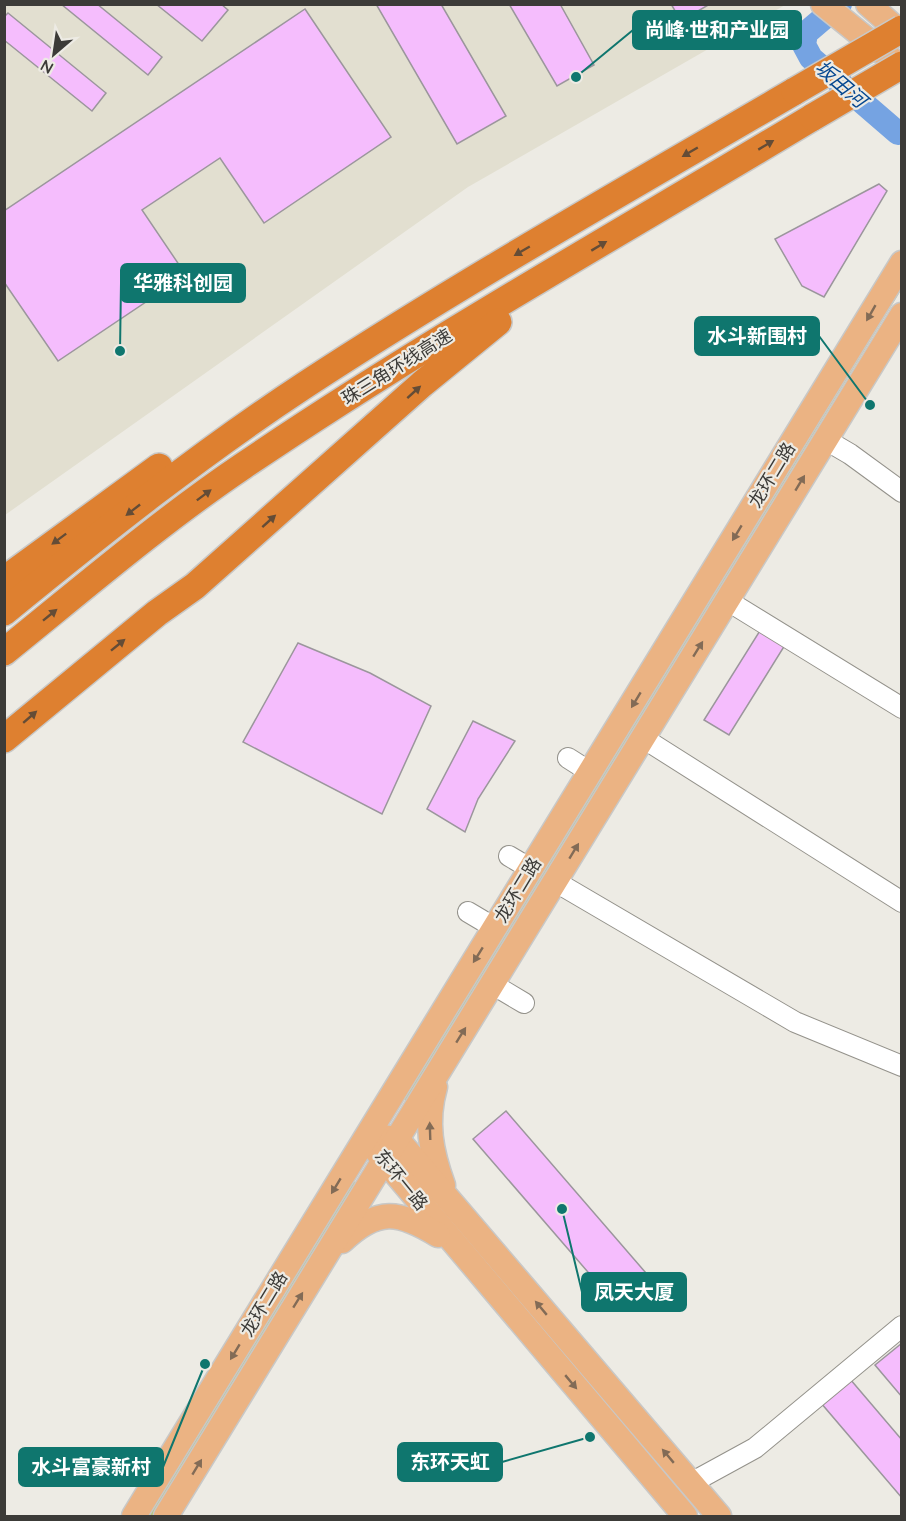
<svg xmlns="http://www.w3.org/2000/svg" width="906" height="1521" viewBox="0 0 906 1521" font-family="Quicksand,'Noto Sans SC',sans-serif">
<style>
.built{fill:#e2dfd0}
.green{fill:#b7c77f}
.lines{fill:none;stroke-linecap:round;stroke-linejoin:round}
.river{stroke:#75a3e2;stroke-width:24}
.building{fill:#f5bdfd;stroke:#9b969c;stroke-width:1.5}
.minor-casing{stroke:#94928b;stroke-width:22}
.major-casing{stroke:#c8c8c7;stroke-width:27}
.highway-casing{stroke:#c8c8c7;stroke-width:30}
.minor{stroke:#fff;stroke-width:20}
.major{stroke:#ebb383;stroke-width:24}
.highway{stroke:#de8030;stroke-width:27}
.highway-bridge-casing{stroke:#c8c8c7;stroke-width:30;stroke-linecap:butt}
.highway-bridge{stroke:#de8030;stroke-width:27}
.oneway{fill:#644c36}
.oneway2{fill:#826b56}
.labels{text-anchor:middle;stroke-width:4.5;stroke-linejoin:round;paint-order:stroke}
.street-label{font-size:18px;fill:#3c3b38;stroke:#edebe4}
.water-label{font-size:20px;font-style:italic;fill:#054790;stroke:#edebe4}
.leader{fill:none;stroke:#0f766e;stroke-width:2}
.callout-dot{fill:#0f766e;stroke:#edebe4;stroke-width:2}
.callout{fill:#0f766e;stroke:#0f766e;stroke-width:2}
.callout-label{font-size:20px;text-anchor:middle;font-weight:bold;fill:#fff}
</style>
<rect width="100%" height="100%" fill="#edebe4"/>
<polygon class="built" points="5,5 784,4 785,5 468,187 5,515"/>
<g class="green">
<polygon points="901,284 901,290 407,1103 403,1098"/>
<polygon points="353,1181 357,1184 154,1516 148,1516"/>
</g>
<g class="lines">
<polyline class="river" points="840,4 806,33 804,45 811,58 898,133"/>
</g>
<g class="building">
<polygon points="61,4 97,4 162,57 148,75"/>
<polygon points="156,4 221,4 228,10 202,41"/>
<polygon points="376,4 441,4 506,116 457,144"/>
<polygon points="509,4 560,4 594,65 557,86"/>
<polygon points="671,4 710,4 681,21"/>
<polygon points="305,9 391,137 264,223 220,158 142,210 186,275 58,361 4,282 4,211"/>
<polygon points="8,13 106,93 92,111 4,40 4,17"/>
<polygon points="879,184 887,191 824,297 802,286 775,239"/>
<polygon points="761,629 785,645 729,735 704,720"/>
<polygon points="298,643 370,673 431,706 382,814 243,742"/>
<polygon points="473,721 515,741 478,799 465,832 427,809"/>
<polygon points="506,1111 652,1280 619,1308 473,1139"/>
<polygon points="902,1343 902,1397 875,1365"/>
<polygon points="850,1379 902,1440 902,1498 821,1403"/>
</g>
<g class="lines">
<g class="minor-casing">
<g id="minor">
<polyline points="826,440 850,454 902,492"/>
<polyline points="728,601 902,708"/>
<polyline points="643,738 902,902"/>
<polyline points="568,758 590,772"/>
<polyline points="509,856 531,869"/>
<polyline points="556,882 795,1022 902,1066"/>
<polyline points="468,912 495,928"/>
<polyline points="492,984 524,1003"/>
<polyline points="691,1483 755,1448 902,1326"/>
</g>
</g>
<g class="major-casing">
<g id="major">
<polyline points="823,4 902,68"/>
<polyline points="868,4 902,34"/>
<path d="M 435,1087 C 425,1122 431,1152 443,1185"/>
<polyline points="384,1137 397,1139 719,1516"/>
<polyline points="376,1150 685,1516"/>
<path d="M 342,1241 C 378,1207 399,1211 438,1235"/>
<polyline points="134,1516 902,263"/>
<polyline points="166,1516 902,315"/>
</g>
</g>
<g class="highway-casing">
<g id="highway">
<polyline points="4,580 159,467"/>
<path d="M 4,612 C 102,532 200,454 305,385 C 464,281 631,187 795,91"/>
<path d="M 4,652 C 82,589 160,522 243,466 C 427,341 622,232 813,117"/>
<polyline points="4,739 157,613 195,586 422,384 498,322"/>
</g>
</g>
<use href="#minor" class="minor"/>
<use href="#major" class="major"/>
<use href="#highway" class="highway"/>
<g class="highway-bridge-casing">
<g id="highway-bridge">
<polyline points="795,91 902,29"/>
<polyline points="813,117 902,65"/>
</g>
</g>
<use href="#highway-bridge" class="highway-bridge"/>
</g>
<defs><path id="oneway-solid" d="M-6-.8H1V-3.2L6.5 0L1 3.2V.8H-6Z" transform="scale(1.5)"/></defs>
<g class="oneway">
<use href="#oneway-solid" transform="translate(766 145) rotate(-31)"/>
<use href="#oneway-solid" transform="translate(690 152) rotate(150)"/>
<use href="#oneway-solid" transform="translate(599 246) rotate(-31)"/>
<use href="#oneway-solid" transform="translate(522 251) rotate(150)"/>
<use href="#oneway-solid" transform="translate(414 392) rotate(-42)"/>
<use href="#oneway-solid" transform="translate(204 495) rotate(-37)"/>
<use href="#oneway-solid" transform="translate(133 510) rotate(142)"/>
<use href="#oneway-solid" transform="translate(269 521) rotate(-42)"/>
<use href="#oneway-solid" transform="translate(59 539) rotate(143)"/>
<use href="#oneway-solid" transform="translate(50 615) rotate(-39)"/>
<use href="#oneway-solid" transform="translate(118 645) rotate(-39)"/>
<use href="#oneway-solid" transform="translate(30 717) rotate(-41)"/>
</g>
<g class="oneway2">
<use href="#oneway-solid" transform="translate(871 313) rotate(120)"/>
<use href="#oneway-solid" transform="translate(800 483) rotate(-59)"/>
<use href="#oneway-solid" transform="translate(737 533) rotate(121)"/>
<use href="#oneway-solid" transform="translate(698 649) rotate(-58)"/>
<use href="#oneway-solid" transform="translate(636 700) rotate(121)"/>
<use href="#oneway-solid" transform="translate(574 851) rotate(-59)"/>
<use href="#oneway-solid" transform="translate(478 955) rotate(122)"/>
<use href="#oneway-solid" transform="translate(461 1035) rotate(-58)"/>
<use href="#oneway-solid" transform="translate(430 1131) rotate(-92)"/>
<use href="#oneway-solid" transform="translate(336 1186) rotate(121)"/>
<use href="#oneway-solid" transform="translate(298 1300) rotate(-58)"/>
<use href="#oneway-solid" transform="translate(541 1308) rotate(-130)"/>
<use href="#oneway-solid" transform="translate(235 1352) rotate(121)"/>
<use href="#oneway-solid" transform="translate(571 1382) rotate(50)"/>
<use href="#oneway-solid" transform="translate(668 1456) rotate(-130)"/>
<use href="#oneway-solid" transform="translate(197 1467) rotate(-59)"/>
</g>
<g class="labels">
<g class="street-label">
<text transform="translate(397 367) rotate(-32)" y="6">珠三角环线高速</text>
<text transform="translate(772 475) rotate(-59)" y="6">龙环二路</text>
<text transform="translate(518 890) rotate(-59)" y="6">龙环二路</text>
<text transform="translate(401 1180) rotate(51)" y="6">东环一路</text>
<text transform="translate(264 1304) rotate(-59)" y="6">龙环二路</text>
</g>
<g class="water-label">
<text transform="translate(841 84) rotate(41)" y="7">坂田河</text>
</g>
</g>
<path class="leader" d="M576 77L633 30M120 351L121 283M870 405L819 336M562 1209L582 1292M590 1437L502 1462M205 1364L163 1467"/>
<g class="callout-dot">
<circle cx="576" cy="77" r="6"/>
<circle cx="120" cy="351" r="6"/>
<circle cx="870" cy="405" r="6"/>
<circle cx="562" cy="1209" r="6"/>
<circle cx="590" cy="1437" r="6"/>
<circle cx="205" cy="1364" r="6"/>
</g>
<g class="callout">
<rect x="633" y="11" width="168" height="38" rx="6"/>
<rect x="121" y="264" width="124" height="38" rx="6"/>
<rect x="695" y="317" width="124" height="38" rx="6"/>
<rect x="582" y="1273" width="104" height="38" rx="6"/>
<rect x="398" y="1443" width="104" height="38" rx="6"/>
<rect x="19" y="1448" width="144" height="38" rx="6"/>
</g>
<g class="callout-label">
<text x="717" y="37">尚峰·世和产业园</text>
<text x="183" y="290">华雅科创园</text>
<text x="757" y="343">水斗新围村</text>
<text x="634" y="1299">凤天大厦</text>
<text x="450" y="1469">东环天虹</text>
<text x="91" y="1474">水斗富豪新村</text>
</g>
<rect width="906" height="1521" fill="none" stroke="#3c3b38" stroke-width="12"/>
<g transform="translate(54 54) rotate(209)" stroke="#edebe4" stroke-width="4.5" paint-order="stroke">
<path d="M0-4.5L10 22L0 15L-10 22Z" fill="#3c3b38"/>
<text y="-9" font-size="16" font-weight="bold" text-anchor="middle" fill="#3c3b38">N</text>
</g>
</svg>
